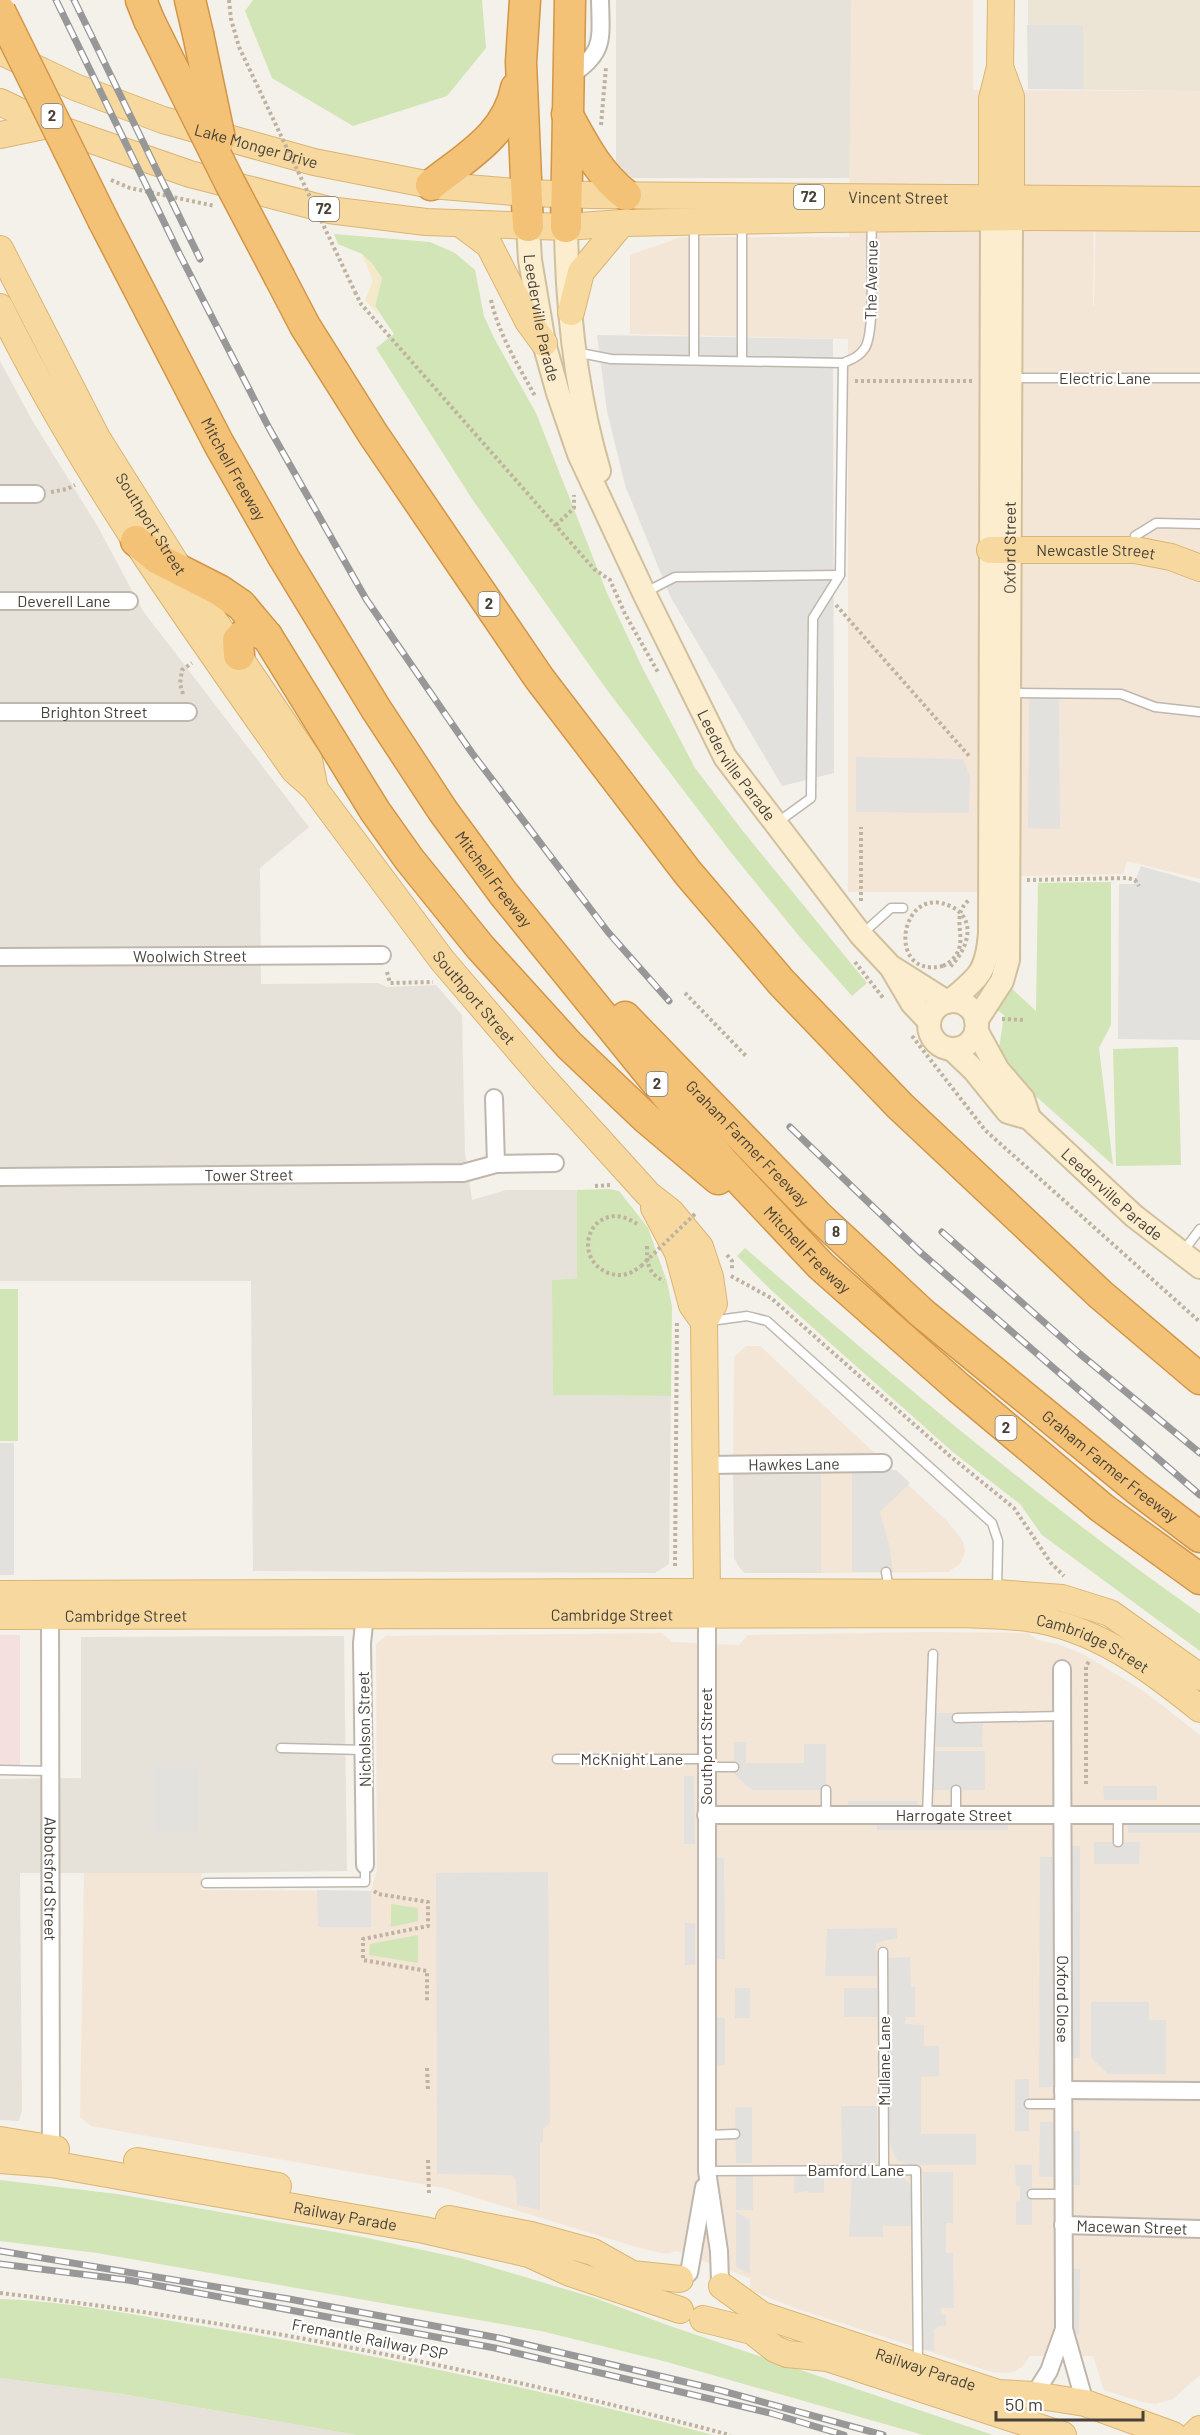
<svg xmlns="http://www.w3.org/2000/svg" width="1200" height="2435" viewBox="0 0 1200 2435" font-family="Barlow,sans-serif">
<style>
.residential{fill:#e7e2d9}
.commercial{fill:#f4e6d7;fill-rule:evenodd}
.education{fill:#ece4d5}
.medical{fill:#f3e0df}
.green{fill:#d2e5b6}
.sand{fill:#f4e9c9}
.parking{fill:#e3e1de}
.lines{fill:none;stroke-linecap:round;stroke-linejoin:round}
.service-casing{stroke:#bfb7ad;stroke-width:11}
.minor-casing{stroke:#bfb7ad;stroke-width:20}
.secondary-casing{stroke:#d0c09d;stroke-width:26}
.primary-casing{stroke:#dbb571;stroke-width:28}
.motorway-casing{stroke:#d29646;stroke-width:33}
.path{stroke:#bfb29f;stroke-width:4;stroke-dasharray:3 3;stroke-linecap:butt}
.service{stroke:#fff;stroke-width:8}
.minor{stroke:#fff;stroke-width:16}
.secondary{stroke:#fbedcd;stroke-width:22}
.primary{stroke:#f7d9a0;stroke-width:26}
.motorway{stroke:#f3c276;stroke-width:30}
.rail-casing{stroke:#989898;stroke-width:7}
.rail{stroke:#fff;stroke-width:4.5;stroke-dasharray:14;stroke-linecap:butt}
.motorway-bridge-casing{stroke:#d29646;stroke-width:33;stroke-linecap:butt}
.path-bridge{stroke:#bfb29f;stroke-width:4;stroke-dasharray:3 3;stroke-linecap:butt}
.motorway-bridge{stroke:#f3c276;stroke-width:30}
.labels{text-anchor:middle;stroke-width:4.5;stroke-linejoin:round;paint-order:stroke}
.shield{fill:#fff;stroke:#7e7a74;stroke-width:1.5}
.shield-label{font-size:15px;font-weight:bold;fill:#474139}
.street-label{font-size:16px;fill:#474139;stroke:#fff}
</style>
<rect width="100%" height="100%" fill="#f4f0ea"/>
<g class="residential">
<polygon points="616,0 851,0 851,178 633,178 625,173 616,162"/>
<polygon points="0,361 32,420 98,527 143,611 309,827 260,868 261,984 378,983 387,987 436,985 462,1015 465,1153 472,1200 506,1190 577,1190 577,1278 553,1280 553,1395 671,1396 669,1564 655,1573 253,1571 251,1281 0,1281"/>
<polygon points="733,1470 821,1470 821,1573 745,1573 739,1567 734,1558"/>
<polygon points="344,1636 347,1871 202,1873 20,1873 22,2110 19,2121 0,2120 0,1779 81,1778 81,1637"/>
<polygon points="0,2378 122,2394 356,2435 0,2435"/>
</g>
<g class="commercial">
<path d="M 851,0 L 973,0 L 973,90 L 1200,91 L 1200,879 L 1127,861 L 1123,874 L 981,877 L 981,892 L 848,892 L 848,339 L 630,334 L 630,255 L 681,237 L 849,237 ZM 1096,207 L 1094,306 L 1093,306 L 1094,209 Z"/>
<polygon points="746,1346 760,1346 946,1520 963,1541 965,1552 960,1564 948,1572 821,1573 821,1471 733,1470 734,1357"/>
<polygon points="928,1632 1028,1633 1038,1640 1057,1644 1083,1654 1145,1692 1200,1735 1200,2375 1173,2399 1156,2404 1142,2402 1104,2390 1093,2356 1030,2356 1022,2367 1015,2371 1008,2373 992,2372 795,2308 750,2290 750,2278 676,2251 666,2254 633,2246 444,2188 91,2126 80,2117 84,1873 202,1873 201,1890 371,1891 377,1870 376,1644 386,1636 662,1633 672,1642 739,1645 748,1635"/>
</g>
<polygon class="education" points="1028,0 1200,0 1200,91 1028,89"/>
<rect class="medical" x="0" y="1635" width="20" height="132"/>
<g class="green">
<polygon points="253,0 482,0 486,48 447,96 353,126 272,78 245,11"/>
<polygon points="334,234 430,242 455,253 475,270 484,316 494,338 536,413 607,593 642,667 695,768 742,830 867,983 852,996 799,936 729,850 607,690 472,499 376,348 394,334 375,306 382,278 362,254 338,244"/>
<polygon points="1111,882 1111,1025 1099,1048 1113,1165 1030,1091 999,1049 1004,1015 994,1008 1009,986 1036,1011 1038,883"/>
<polygon points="1178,1047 1181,1165 1116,1166 1113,1049"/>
<polygon points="609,1189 619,1191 648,1228 667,1282 672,1306 671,1396 553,1395 552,1280 577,1278 577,1190"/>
<path d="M 745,1248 C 891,1375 1043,1503 1200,1614 L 1200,1651 L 1042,1535 L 1020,1504 L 954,1453 L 830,1343 L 772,1291 L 737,1256 Z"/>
<rect x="0" y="1289" width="18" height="152"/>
<polygon points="391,1904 418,1908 418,1921 391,1927"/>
<polygon points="418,1935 418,1963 369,1955 370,1944"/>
<polygon points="0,2180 117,2194 363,2237 464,2259 595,2298 670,2326 993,2435 923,2435 667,2362 541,2331 97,2253 0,2241"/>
<path d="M 0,2299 C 69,2301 139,2316 207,2327 C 377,2354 547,2391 713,2435 L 356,2435 L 122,2394 L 0,2378 Z"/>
</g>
<polygon class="sand" points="362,254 372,263 382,278 375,306 379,315 365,300 373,281"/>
<g class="parking">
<polygon points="1027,25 1083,25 1083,89 1028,89"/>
<polygon points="597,335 833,339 834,773 782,786 670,596 625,485 607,411"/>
<polygon points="1029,697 1059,697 1060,829 1028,828"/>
<polygon points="856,757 963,759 970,776 969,813 856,812"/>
<polygon points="1141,866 1200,883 1200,1040 1118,1039 1119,884 1134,884"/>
<rect x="0" y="1443" width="14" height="132"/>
<polygon points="852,1470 896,1470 910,1483 880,1512 889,1544 893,1572 852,1572"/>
<polygon points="936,1713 967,1713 967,1724 983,1723 982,1747 936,1747"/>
<polygon points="734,1742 746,1742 746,1763 804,1763 804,1744 826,1744 826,1790 752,1790 734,1774"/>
<polygon points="934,1751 985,1751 985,1790 932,1790"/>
<rect x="153" y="1766" width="45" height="66"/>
<polygon points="684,1776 694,1776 695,1844 684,1844"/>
<polygon points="1103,1786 1157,1786 1157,1800 1104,1800"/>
<rect x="848" y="1801" width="70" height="6"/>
<rect x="1128" y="1818" width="72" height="15"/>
<rect x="877" y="1824" width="131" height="6"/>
<polygon points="1094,1842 1140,1842 1139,1864 1094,1864"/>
<polygon points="1070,1846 1080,1846 1080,2058 1072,2058"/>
<polygon points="1040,1857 1055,1857 1055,2087 1039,2087"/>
<polygon points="713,1858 724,1858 725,1959 715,1959"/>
<polygon points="548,1872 550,2123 543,2129 543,2142 540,2143 540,2210 517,2205 516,2180 511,2175 437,2174 436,1873"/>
<polygon points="317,1890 371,1891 371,1927 318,1927"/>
<rect x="685" y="1923" width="10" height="42"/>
<polygon points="897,1928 897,1938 876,1943 877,1976 825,1976 827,1929"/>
<polygon points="910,1957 911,1987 915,1987 915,2017 906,2017 905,2024 924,2025 924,2046 939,2046 939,2076 921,2077 921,2134 976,2134 976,2165 909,2165 898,2161 892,2151 889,2135 888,1958"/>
<rect x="735" y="1988" width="15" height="30"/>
<rect x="844" y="1988" width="33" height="29"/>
<polygon points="1091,2002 1149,2002 1149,2020 1166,2020 1166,2074 1108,2074 1091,2057"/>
<polygon points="714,2018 725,2018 725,2065 715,2066"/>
<rect x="1015" y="2079" width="14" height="52"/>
<polygon points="841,2106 877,2106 877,2164 842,2164"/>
<polygon points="735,2107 752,2107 752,2163 736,2163"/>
<polygon points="1040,2122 1055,2122 1055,2177 1039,2177"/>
<rect x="1072" y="2131" width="8" height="54"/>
<polygon points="1015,2165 1032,2165 1032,2225 1016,2225 1016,2202 1020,2201 1020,2186 1016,2186"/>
<polygon points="923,2172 953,2172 953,2223 946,2223 946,2253 953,2253 954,2308 941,2308 941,2314 946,2315 946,2326 939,2326 934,2330 934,2351 923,2349"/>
<polygon points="824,2174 824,2193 809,2193 808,2191 794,2193 794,2175"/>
<polygon points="852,2174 904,2174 904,2178 914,2188 914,2226 884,2226 883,2224 883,2237 849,2237"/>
<rect x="736" y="2175" width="17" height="35"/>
<polygon points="736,2212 750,2220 750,2274 736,2267"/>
<polygon points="1072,2269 1080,2269 1079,2334 1072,2334"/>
</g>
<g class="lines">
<g class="service-casing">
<g id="service">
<polyline points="694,226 694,360"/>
<polyline points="575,352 611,359 843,363 840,575 813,618 811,798 778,822"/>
<polyline points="742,361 742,224"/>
<path d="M 843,363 C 852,359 859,357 865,348 C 876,329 870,250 872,222"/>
<polyline points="1013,378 1200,378"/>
<polyline points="1135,536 1156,523 1200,524"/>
<polyline points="644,593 675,577 840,575"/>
<polyline points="1009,693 1121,694 1155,707 1200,712"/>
<polyline points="861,935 891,908 903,908"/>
<polyline points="1182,1253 1200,1229"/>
<polyline points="710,1321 747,1316 767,1321 992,1523 998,1541 997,1590"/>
<polyline points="886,1572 889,1590"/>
<polyline points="957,1718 1062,1716"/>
<polyline points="281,1748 365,1750"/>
<polyline points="557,1759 706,1759"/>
<polyline points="707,1767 734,1767"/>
<polyline points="0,1770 50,1771"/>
<polyline points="1118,1815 1118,1842"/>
<polyline points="826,1816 826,1790"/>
<polyline points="927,1816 933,1654"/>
<polyline points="956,1816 956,1790"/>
<polyline points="206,1883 365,1882 365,1865"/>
<polyline points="883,1952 884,2170"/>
<polyline points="1029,2104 1063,2104"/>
<polyline points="707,2135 735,2134"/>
<polyline points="707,2171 916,2170 918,2362"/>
<polyline points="1032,2194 1063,2194"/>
</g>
</g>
<g class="minor-casing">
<g id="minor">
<path d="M 567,78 C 605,52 601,43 600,0"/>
<polyline points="0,494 36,494"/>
<path id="s1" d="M 0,601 L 129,601"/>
<path id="s2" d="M 0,712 L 188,712"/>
<path id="s3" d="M 0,957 L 382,955"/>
<polyline points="494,1098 496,1164"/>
<path id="s4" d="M 0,1177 L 463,1173 L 496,1164 L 555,1163"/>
<path id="s5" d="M 706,1465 L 883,1463"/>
<polyline points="707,1606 707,2171 719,2251 720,2282"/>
<path id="s6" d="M 50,1607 L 51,2157"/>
<path id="s7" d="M 1062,1669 L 1064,2329 L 1085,2403"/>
<path id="s8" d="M 706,1815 L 1200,1815"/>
<polyline points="365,1865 362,1643 366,1605"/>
<polyline points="1063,2090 1200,2091"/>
<path id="s9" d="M 1063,2225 L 1200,2229"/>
<polyline points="689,2273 704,2187"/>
<polyline points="1034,2395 1049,2371 1064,2329"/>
</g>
</g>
<g class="secondary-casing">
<g id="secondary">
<path id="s10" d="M 528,226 L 530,260 L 544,343 L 558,393 L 579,454 L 644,593 L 725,757 L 861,935 L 890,966 L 947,1002"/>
<path d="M 566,227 C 567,308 576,393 599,471"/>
<polyline points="892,969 912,1003 929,1021"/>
<path d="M 950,1001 C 979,977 987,972 990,933 L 992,218"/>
<circle cx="953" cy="1025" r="24"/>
<path id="s11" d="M 976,1021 L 1002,981 L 1008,960 L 1011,218"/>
<polyline points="976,1030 998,1070 1023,1099 1029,1118"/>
<path id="s12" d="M 952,1049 L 974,1070 L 1008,1112 L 1029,1118 L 1134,1216 L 1200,1267"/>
</g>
</g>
<g class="primary-casing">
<g id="primary">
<path id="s13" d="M 0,51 L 75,87 L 163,120 L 314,162 L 431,185 L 526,193 L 591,195 L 1200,200"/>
<polyline points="1000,67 1011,97 1011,215"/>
<polyline points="0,102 48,125 190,174 329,210 426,222 566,227 622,223 821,219 1033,217 1200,218"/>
<polyline points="0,135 48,125"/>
<polyline points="992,215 992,99 1000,67 1001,0"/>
<polyline points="461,224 489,245 528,321 544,343"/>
<path id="s14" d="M 0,249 L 97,438 L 182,573 L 309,760 L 314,785"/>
<path id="s15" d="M 0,307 C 81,472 189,621 294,770 L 314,788 L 442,960 L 543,1078 L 648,1194 L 671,1212 L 700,1247 L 710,1277 L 714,1304 L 704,1322 L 707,1593"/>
<polyline points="571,312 581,272 622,223"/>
<path id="s16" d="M 990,550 L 1135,550 L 1171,557 L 1200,568"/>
<polyline points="654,1208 678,1253 692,1305 704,1322"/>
<polyline points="0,1594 654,1592 997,1593 1062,1598 1110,1613 1200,1677"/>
<path id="s17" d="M 0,1616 L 963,1614 C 984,1615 1006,1615 1027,1618 C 1094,1626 1149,1668 1200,1709"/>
<polyline points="0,2140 56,2149"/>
<path id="s18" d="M 0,2160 L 51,2164 L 424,2230 L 529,2254 L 570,2273 L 680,2310"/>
<polyline points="137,2161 278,2186"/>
<polyline points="449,2219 531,2235 593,2252 632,2274 680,2279"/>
<path id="s19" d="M 722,2286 L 762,2315 L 998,2393 L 1034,2395 L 1085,2403 L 1173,2435"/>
<polyline points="703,2319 752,2331 775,2349 787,2354 827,2358 1063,2435"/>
<polyline points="1194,2435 1200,2429"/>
</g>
</g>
<g class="motorway-casing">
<g id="motorway">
<polyline points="141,0 149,20"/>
<polyline points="190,0 198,34"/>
<polyline points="525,0 521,62 528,226"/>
<path d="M 567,114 C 584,145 598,173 626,195"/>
<path d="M 431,185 C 466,157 507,135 516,88"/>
<path id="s20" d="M 104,222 L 219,444 L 284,558 L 376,709 L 443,811 L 503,893 L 665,1093 L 722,1161 L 821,1266 L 959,1388 L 1102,1508 L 1200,1579"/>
<polyline points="566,227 570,0"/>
<polyline points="280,278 305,326 373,434 539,678 688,873 782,983 900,1106 1101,1295 1200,1379"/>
<polyline points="136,541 158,559 219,590 241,605 267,636 375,811 409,859 480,947 569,1045 647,1119 718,1179"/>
<path d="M 239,655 L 238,640 C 248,628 255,631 267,636"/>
<path id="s21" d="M 625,1017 L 818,1216 L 922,1313 L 1138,1490 L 1200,1537"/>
</g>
</g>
<g class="path">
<polyline points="229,0 231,19 239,47"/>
<polyline points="601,125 606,67"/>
<polyline points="111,180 130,188 215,206"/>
<polyline points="355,292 361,304 594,569 610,580 625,614 659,674"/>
<path d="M 491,300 C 499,335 518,365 535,396"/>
<polyline points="855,381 974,381"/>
<polyline points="51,492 67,489 75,485"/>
<polyline points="556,525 574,508 574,495"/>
<polyline points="836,605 970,757"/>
<polyline points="183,694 180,684 182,670 192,663"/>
<polyline points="1027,880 1128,878 1135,880 1139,886"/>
<polyline points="861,901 861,827"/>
<polyline points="855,962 884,999"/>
<path d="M 943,966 C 978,947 945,920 969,900"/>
<polyline points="387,972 390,983 433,982"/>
<polyline points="685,993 746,1056"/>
<polyline points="1002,1019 1026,1020"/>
<polyline points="912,1036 985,1130 1200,1322"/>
<polyline points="595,1186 611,1185"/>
<path d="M 637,1224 C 631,1220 623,1216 615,1216 C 584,1218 578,1259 606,1272 C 619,1278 630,1275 641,1266"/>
<path d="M 647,1246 C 647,1262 647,1273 664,1281"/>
<polyline points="727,1255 732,1261 732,1270"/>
<polyline points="731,1276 771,1298 950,1456 1014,1508 1051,1563 1064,1576"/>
<polyline points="675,1566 677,1322"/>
<polyline points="1086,1784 1086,1666 1090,1660"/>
<polyline points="374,1891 378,1894 428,1902 428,1926 363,1939 363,1960 427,1971 427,2001"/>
<polyline points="427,2068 428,2092"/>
<polyline points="428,2160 429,2194"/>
<path d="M 0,2293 C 247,2322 490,2371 730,2435"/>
</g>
<use href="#service" class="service"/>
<use href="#minor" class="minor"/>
<use href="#secondary" class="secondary"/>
<use href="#primary" class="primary"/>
<use href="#motorway" class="motorway"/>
<g class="rail-casing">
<g id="rail">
<polyline points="56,0 180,255 269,428 366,599 472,753 608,932 669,1001"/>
<polyline points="74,0 200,259"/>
<polyline points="790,1127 920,1252 1200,1495"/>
<polyline points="942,1232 1080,1354 1200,1453"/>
<polyline points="0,2251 289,2299 499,2338 719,2390 883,2435"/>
<polyline points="0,2264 128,2280 495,2348 770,2413 844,2435"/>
</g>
</g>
<use href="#rail" class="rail"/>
<g class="motorway-bridge-casing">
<g id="motorway-bridge">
<polyline points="0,11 104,222"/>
<polyline points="149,20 230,183 280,278"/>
<polyline points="198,34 220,139"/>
</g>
</g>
<g class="path-bridge">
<polyline points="239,47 355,292"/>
<path d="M 943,966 C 884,980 900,880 952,907 C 979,921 966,952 949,968"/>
<polyline points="641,1266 697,1212"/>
</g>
<use href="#motorway-bridge" class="motorway-bridge"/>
</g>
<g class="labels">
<g class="shield">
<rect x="41.5" y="104" width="21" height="24" rx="4.5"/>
<rect x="794" y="185" width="30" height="24" rx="4.5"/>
<rect x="309" y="197" width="30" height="24" rx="4.5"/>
<rect x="478.5" y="592" width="21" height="24" rx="4.5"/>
<rect x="646.5" y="1072" width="21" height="24" rx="4.5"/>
<rect x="825.5" y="1220" width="21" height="24" rx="4.5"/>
<rect x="995.5" y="1416" width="21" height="24" rx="4.5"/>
</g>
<g class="shield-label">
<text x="52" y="121">2</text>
<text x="809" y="202">72</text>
<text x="324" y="214">72</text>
<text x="489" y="609">2</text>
<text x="657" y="1089">2</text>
<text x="836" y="1237">8</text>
<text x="1006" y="1433">2</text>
</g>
<g class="street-label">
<text dy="6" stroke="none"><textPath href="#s13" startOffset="274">Lake Monger Drive</textPath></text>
<text dy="6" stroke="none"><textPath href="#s13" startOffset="921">Vincent Street</textPath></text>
<text transform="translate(871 280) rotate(-89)" y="6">The Avenue</text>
<text dy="6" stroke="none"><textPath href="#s10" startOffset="93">Leederville Parade</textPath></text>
<text x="1105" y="384">Electric Lane</text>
<text dy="6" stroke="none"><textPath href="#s20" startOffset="279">Mitchell Freeway</textPath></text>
<text dy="6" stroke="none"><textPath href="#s14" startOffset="314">Southport Street</textPath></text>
<text dy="6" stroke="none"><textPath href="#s11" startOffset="482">Oxford Street</textPath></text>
<text dy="6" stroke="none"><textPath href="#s16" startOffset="106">Newcastle Street</textPath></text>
<text dy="6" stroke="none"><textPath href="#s1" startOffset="64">Deverell Lane</textPath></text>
<text dy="6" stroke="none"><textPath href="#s2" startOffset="94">Brighton Street</textPath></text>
<text dy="6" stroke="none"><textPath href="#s10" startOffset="584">Leederville Parade</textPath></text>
<text dy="6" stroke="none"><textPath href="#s20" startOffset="765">Mitchell Freeway</textPath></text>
<text dy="6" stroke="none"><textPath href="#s3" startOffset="190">Woolwich Street</textPath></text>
<text dy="6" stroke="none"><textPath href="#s15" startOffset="840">Southport Street</textPath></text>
<text dy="6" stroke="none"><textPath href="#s21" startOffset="176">Graham Farmer Freeway</textPath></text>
<text dy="6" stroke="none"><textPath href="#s4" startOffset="249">Tower Street</textPath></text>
<text dy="6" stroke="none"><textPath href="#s12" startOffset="219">Leederville Parade</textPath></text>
<text dy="6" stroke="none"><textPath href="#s20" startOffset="1251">Mitchell Freeway</textPath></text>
<text dy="6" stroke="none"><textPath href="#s5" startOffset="88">Hawkes Lane</textPath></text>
<text dy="6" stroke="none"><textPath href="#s21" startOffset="662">Graham Farmer Freeway</textPath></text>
<text dy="6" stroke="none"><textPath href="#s17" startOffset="612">Cambridge Street</textPath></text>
<text dy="6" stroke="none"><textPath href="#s17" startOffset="126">Cambridge Street</textPath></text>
<text dy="6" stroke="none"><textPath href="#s17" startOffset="1098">Cambridge Street</textPath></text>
<text transform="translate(364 1729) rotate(-91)" y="6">Nicholson Street</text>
<text transform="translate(706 1746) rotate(-90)" y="6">Southport Street</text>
<text x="632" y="1765">McKnight Lane</text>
<text dy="6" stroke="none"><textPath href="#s8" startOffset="248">Harrogate Street</textPath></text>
<text dy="6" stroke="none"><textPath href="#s6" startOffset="272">Abbotsford Street</textPath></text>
<text dy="6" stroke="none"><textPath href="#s7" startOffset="330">Oxford Close</textPath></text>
<text transform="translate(884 2061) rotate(-90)" y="6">Mullane Lane</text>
<text x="856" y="2176">Bamford Lane</text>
<text dy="6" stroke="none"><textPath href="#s18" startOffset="350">Railway Parade</textPath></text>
<text dy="6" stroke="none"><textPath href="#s9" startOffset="69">Macewan Street</textPath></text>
<text transform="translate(370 2339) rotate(11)" y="6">Fremantle Railway PSP</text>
<text dy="6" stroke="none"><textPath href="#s19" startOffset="222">Railway Parade</textPath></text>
</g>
</g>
<path d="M996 2411v9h147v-9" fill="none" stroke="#474139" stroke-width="3"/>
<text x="1005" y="2411" font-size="18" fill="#474139" stroke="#ffffff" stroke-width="4.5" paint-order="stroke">50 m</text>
</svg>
